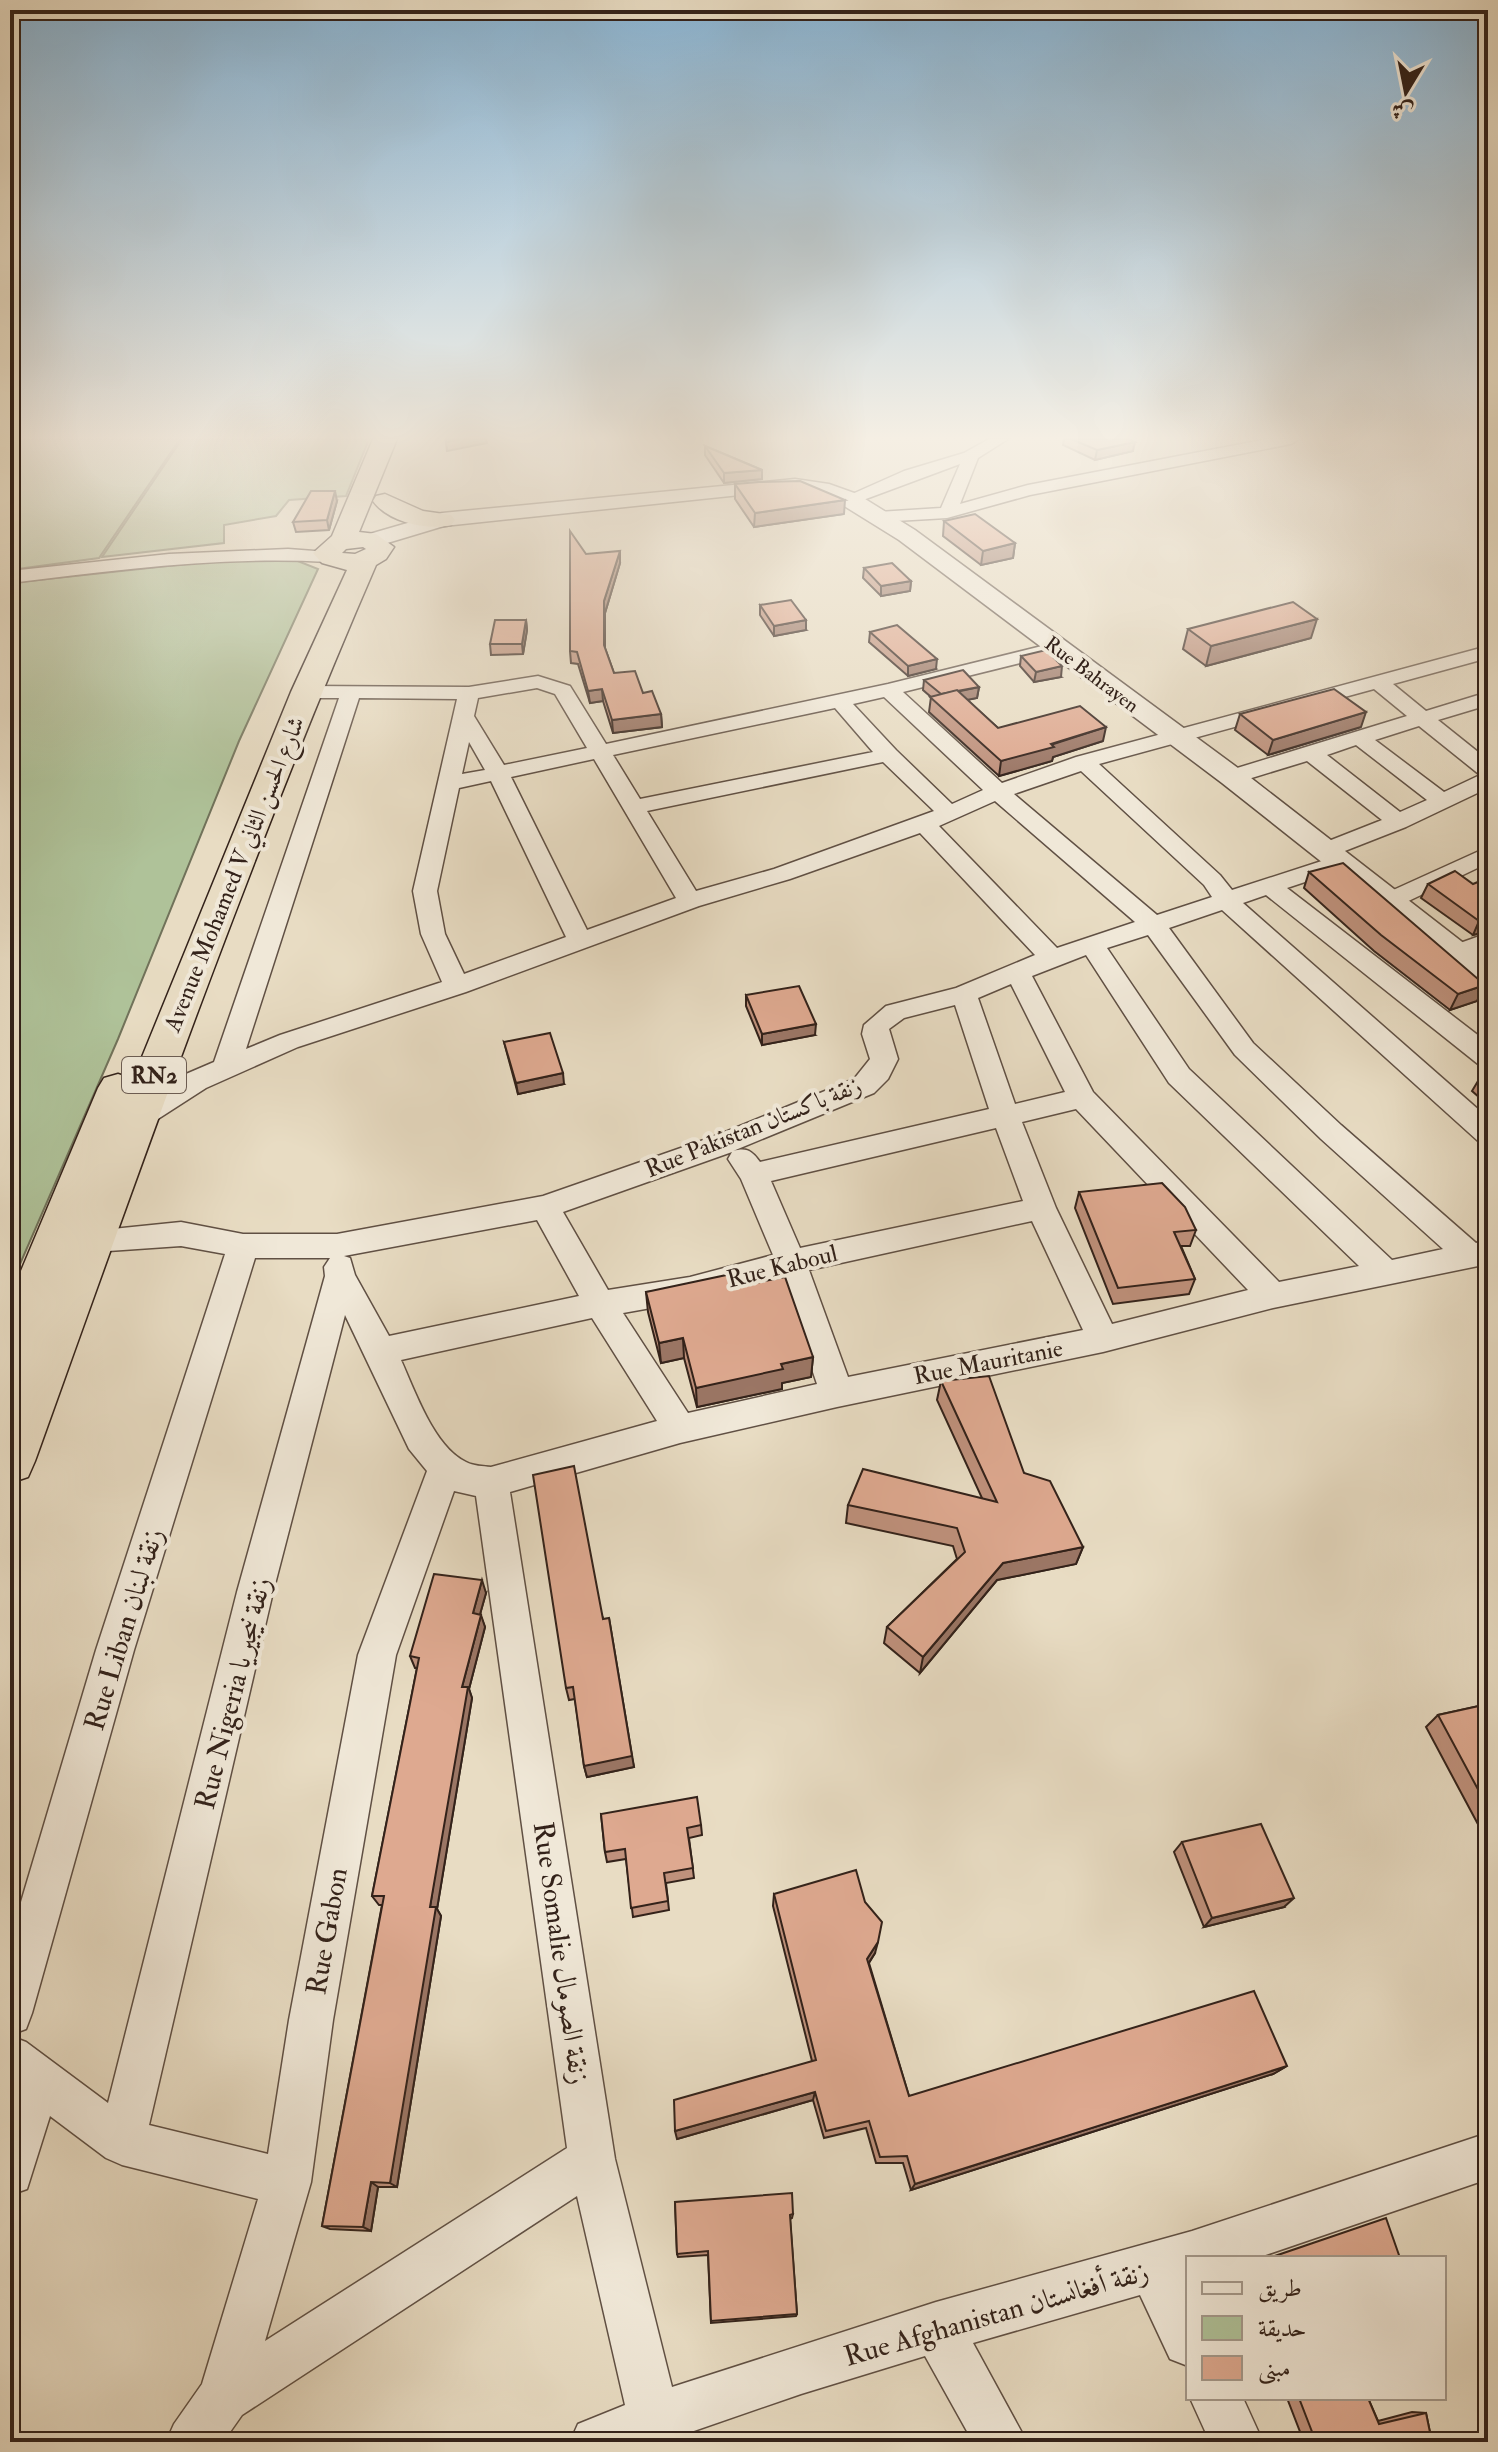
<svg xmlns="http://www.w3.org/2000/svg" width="1498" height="2452" viewBox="0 0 1498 2452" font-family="'IM FELL Double Pica',Amiri,serif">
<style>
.green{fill:#afc299;stroke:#71725a;stroke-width:2}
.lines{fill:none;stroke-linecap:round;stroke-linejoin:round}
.minor-casing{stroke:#605044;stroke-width:3}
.tertiary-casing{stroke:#605044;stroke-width:3}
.trunk-casing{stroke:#33221a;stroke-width:3}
.minor{fill:#f0e8d8;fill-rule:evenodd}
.tertiary{fill:#f0e8d8;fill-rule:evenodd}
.trunk{fill:#e8dcc3;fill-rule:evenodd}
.wall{fill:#bf917c;stroke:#33221a;stroke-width:2}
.shaded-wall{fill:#9b7665;stroke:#33221a;stroke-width:2}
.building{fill:#dea990;stroke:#33221a;stroke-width:2}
.labels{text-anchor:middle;stroke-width:8;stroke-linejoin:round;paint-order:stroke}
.far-street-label{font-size:20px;fill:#33221a;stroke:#f0e8d8}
.shield{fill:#f0e8d8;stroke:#6c5d53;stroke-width:2}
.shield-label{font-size:22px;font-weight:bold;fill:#33221a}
.street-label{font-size:24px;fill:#33221a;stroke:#f0e8d8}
.near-street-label{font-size:28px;fill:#33221a;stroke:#f0e8d8}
</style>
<rect width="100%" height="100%" fill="#e8dcc3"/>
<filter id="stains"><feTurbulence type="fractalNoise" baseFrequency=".0025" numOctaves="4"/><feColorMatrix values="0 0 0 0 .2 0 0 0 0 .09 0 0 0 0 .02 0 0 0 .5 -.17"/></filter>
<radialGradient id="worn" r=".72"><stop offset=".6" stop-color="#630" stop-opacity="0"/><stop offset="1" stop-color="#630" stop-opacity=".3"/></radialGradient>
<g class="green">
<polygon points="10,439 180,439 99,558 10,570"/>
<polygon points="182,439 369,439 346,496 289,500 276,516 224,525 224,543 102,557"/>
<polygon points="280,554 318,569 239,741 118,1039 10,1287 10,583"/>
</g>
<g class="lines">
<g class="minor-casing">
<g id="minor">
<polygon points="989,439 1008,439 978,458 960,504 1028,485 1267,439 1299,439 1291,444 1030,495 947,518 878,522 869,517 878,512 941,508 960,464 855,503 843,503 841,499 904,471 964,453"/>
<path d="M 288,549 L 328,552 L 337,557 L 328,562 C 221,556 116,570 10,583 L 10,571 L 169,554 Z"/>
<path d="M 1058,642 L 1068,648 L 1065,652 L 903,692 L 1002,783 L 1076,757 L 1488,646 L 1488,658 L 1393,684 L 1426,711 L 1488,692 L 1488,705 L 1438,720 L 1488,760 L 1488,788 L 1406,827 L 1332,856 L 1316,856 L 1312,851 L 1316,846 L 1382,820 L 1307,761 L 1232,784 L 1221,777 L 1224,772 L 1407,716 L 1374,689 L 1099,764 L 1220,875 L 1232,890 L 1331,858 L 1347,858 L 1351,863 L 1347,868 L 1287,888 L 1488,1043 L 1488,1066 L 1478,1064 L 1266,895 L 1243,903 L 1488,1118 L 1488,1144 L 1478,1141 L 1222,910 L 1169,928 L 1253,1043 L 1341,1125 L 1476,1243 L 1488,1240 L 1488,1264 L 1273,1308 L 1103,1352 L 837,1407 L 680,1443 L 510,1492 L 615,2159 L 672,2387 L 936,2302 L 1192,2231 L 1488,2133 L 1488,2179 L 1257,2258 L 1188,2258 L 1188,2280 L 1185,2281 L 1188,2288 L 1188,2366 L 1170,2359 L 1140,2295 L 973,2343 L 1027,2442 L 973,2442 L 925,2356 L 801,2394 L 662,2442 L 570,2442 L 578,2424 L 625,2405 L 577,2196 L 242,2415 L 223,2442 L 166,2442 L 174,2424 L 202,2384 L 258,2199 L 122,2165 L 106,2158 L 50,2116 L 27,2189 L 10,2195 L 10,2097 L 13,2088 L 10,2086 L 10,2036 L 26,2042 L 108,2103 L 237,1592 L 325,1276 L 324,1267 L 330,1258 L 255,1258 L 134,1650 L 32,2013 L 26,2029 L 10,2035 L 10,1939 L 96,1650 L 225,1254 L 181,1246 L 94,1252 L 83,1248 L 79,1240 L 83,1232 L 181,1222 L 243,1234 L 337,1234 L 543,1196 L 718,1135 L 854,1079 L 870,1059 L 862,1034 L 864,1025 L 886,1006 L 956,988 L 1035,955 L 920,833 L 790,879 L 699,906 L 466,992 L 298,1047 L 206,1088 L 147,1126 L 137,1129 L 127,1126 L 123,1119 L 127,1112 L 186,1074 L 214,1062 L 339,698 L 306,698 L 296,692 L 306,686 L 469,687 L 538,676 L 570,686 L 606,744 L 888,684 ZM 537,688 L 555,694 L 587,748 L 504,765 L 474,716 L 478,698 ZM 884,697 L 983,790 L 952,804 L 896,750 L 853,704 ZM 359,698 L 457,699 L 413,891 L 421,934 L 442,982 L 280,1035 L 246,1049 ZM 835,708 L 873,752 L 640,799 L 613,755 ZM 1419,726 L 1480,775 L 1444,792 L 1375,740 ZM 469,742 L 485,770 L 462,774 ZM 1356,745 L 1427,800 L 1400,812 L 1327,755 ZM 594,759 L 676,898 L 587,930 L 511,777 ZM 883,762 L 934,811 L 774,869 L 696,891 L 647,811 ZM 1081,771 L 1204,885 L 1212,897 L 1157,915 L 1014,794 ZM 491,781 L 566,937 L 464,974 L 445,934 L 437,891 L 459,788 ZM 995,801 L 1135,922 L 1057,948 L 939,826 ZM 1148,935 L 1235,1055 L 1321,1139 L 1443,1249 L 1392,1260 L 1189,1069 L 1107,948 ZM 1086,955 L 1169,1083 L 1359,1266 L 1279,1282 L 1093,1092 L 1032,976 ZM 1011,984 L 1065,1092 L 1015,1104 L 978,998 ZM 955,1005 L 989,1109 L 760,1162 C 752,1151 747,1147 733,1151 L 874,1093 L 888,1079 L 898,1059 L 889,1029 L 904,1018 ZM 1076,1109 L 1248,1290 L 1112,1324 L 1056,1208 L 1022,1122 ZM 996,1128 L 1023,1201 L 800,1248 L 771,1181 ZM 732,1152 L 728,1159 L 741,1179 L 773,1255 L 690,1277 L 608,1290 L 563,1212 ZM 537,1220 L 579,1296 L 389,1336 L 355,1275 L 350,1258 L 344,1256 ZM 1032,1221 L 1083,1330 L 848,1377 L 809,1270 ZM 781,1277 L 817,1384 L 688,1413 L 623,1313 L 690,1301 ZM 345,1315 L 409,1449 L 427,1471 L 358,1655 L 289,2020 L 268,2154 L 149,2125 L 273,1592 ZM 592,1318 L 657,1421 L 491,1467 C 483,1466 473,1466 466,1462 C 434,1447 415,1391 401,1360 ZM 454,1491 L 476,1496 L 567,2148 L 265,2341 L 311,2182 L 333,2020 L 396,1655 Z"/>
<polygon points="1488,847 1488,863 1398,906 1380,906 1377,901 1380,896"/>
<polygon points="1488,933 1488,950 1458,961 1449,959 1445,953 1449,947"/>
<polygon points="1190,2398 1243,2398 1263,2442 1210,2442"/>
</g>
</g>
<g class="tertiary-casing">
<polygon id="tertiary" points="795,479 829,484 857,494 915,530 1242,771 1488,962 1488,989 1477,985 1222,783 899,540 841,504 817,495 795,491 759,493 444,526 374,547 363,540 366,535 442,513"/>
</g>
<g class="trunk-casing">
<g id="trunk">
<path d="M 373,439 L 397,439 L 359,532 L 376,534 L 394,547 L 386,559 L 376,565 C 249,858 143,1160 35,1461 L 28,1477 L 10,1483 L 10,1396 L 20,1369 L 10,1373 L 10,1297 L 98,1088 L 104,1078 L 118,1074 L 133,1079 L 291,692 L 347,570 L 322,563 L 313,553 L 332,536 ZM 363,547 L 366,549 L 355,554 L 342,553 L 346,549 Z"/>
<path d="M 385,494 L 423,511 L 451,515 L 455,520 L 451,525 C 427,531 388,522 373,501 L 376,496 Z"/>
</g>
</g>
<use href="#minor" class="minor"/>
<use href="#tertiary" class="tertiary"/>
<use href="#trunk" class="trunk"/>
</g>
<g class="wall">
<polygon points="1064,439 1129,439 1133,451 1095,460 1063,445"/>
<polygon points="705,446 762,470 762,479 724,483 705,455"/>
<polygon points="735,484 844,514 754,527 735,499"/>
<polygon points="337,501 329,530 296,532 293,522"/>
<polygon points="944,521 1015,543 1013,558 981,565 943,536"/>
<polygon points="586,554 620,563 605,613 605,648 614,673 643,693 661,714 662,727 613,733 603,701 590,703 578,664 571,663 570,651"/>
<polygon points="864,568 911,581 910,591 881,596 863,578"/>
<polygon points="760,605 806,630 774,636 760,615"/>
<polygon points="526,620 527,630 523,654 491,655 490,644"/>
<polygon points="1188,629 1311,638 1206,666 1183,649"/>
<polygon points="870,632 936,669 908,676 869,642"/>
<polygon points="1021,656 1061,677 1034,682 1020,666"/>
<polygon points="924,680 979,687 977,698 967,700 998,728 1103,741 1053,757 1052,761 999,776 929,712 931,697 923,690"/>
<polygon points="1240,714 1361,727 1268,755 1235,730"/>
<polygon points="1309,872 1477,1001 1450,1010 1374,951 1304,888"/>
<polygon points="1428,884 1473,884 1488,931 1473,935 1421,898"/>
<polygon points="746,995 815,1035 762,1045 746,1006"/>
<polygon points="504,1042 564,1084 518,1094"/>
<polygon points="1488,1073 1488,1105 1472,1091 1481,1076"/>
<polygon points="1079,1192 1196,1230 1190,1246 1181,1246 1195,1279 1189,1294 1113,1304 1075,1208"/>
<polygon points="740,1286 813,1357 811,1377 782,1383 782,1389 697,1407 684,1358 661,1363 648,1312 646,1292"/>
<polygon points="941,1381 1024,1473 1083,1547 1076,1564 997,1580 920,1673 884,1643 887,1627 957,1559 953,1546 846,1523 848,1505 982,1498 937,1400"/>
<polygon points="1488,1589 1488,1608 1481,1597"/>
<polygon points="486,1593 480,1614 485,1627 469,1689 472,1698 437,1909 441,1916 397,2187 378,2187 371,2231 330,2229 322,2226 382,1905 379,1905 372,1896 417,1668 415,1668 410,1656"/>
<polygon points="603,1619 634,1767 587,1777 584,1766 575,1699 569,1700 566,1688"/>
<polygon points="1488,1704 1488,1843 1426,1727 1438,1715"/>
<polygon points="601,1814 701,1825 702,1835 689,1838 694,1878 666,1883 669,1910 633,1917 626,1859 607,1862 605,1852"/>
<polygon points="1182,1842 1284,1907 1204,1927 1174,1852"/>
<polygon points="774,1894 875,1953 869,1963 909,2096 1287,2066 1273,2074 911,2190 903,2163 876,2163 866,2128 824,2138 813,2100 677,2139 812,2061 773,1906"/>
<polygon points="675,2202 793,2214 792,2218 790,2219 797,2314 796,2316 711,2323 708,2255 678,2257 677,2254"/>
<polygon points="1287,2398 1368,2398 1378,2421 1412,2412 1426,2413 1432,2442 1304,2442"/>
</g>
<g class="shaded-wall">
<polygon points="461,439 486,439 487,443 447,451 446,442"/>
<polygon points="1135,442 1133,451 1095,460 1097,450"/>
<polygon points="762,470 762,479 724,483 724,473"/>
<polygon points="335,491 337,501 329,530 327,520"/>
<polygon points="845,500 844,514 754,527 755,513"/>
<polygon points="1015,543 1013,558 981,565 983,551"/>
<polygon points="620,551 620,563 605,613 605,658 604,601"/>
<polygon points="911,581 910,591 881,596 881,586"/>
<polygon points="1317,619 1311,638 1206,666 1211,646"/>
<polygon points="526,620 527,630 523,654 522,644"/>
<polygon points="806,620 806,630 774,636 774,626"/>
<polygon points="937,659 936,669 908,676 908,666"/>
<polygon points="1062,666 1061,677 1034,682 1036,672"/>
<polygon points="979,687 977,698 941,705 942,695"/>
<polygon points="602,689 603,701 590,703 588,691"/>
<polygon points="1366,712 1361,727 1268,755 1273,740"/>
<polygon points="661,714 662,727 613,733 612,720"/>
<polygon points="1106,727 1103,741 1053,757 1052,761 999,776 1001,761"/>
<polygon points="1488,919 1488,931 1473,935 1479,921"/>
<polygon points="1485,985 1477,1001 1450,1010 1458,994"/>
<polygon points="816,1024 815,1035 762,1045 762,1034"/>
<polygon points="563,1073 564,1084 518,1094 516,1083"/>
<polygon points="683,1338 684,1358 661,1363 659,1343"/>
<polygon points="813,1357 811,1377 782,1383 782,1389 697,1407 696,1388 781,1364"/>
<polygon points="1083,1547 1076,1564 997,1580 920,1673 923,1657 1003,1563"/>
<polygon points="482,1580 486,1593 477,1625 473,1613"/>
<polygon points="481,1615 485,1627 469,1689 472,1698 437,1909 441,1916 397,2187 390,2183 462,1687"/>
<polygon points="609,1618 634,1767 587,1777 584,1766"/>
<polygon points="1294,1898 1284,1907 1204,1927 1212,1918"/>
<polygon points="878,1942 875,1953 864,1970 867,1959"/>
<polygon points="1287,2066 1273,2074 911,2190 915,2184"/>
<polygon points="815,2092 813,2100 677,2139 675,2131"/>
<polygon points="371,2182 378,2187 371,2231 363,2227"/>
</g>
<g class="building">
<polygon points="446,439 461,439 446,442"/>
<polygon points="1071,439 1129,439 1135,442 1097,450"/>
<polygon points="705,446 762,470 724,473"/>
<polygon points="800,481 845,500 755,513 735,484 759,482"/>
<polygon points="311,491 335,491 327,520 293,522"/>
<polygon points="975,514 1015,543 983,551 944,521"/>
<polygon points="570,531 586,554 620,551 604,601 604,645 614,673 635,671 643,693 652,691 661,714 612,720 602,689 588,691 577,652 570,651"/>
<polygon points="892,563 911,581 881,586 864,568"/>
<polygon points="791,600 806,620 774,626 760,605"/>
<polygon points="1293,602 1317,619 1211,646 1188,629"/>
<polygon points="495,620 526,620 522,644 490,644"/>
<polygon points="897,625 937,659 908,666 870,632"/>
<polygon points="1046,650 1062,666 1036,672 1021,656"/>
<polygon points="963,670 979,687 941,694 924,680"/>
<polygon points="1334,689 1366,712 1273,740 1240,714"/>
<polygon points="957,690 998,728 1080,706 1106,727 1051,744 1054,747 1001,761 930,697"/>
<polygon points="1343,863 1485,985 1458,994 1381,935 1309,872"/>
<polygon points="1455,871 1473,884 1485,879 1488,882 1488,919 1479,921 1428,884"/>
<polygon points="799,986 816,1024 762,1034 746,995"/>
<polygon points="550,1033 563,1073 516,1083 504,1042"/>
<polygon points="1488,1073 1488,1082 1481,1076"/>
<polygon points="1162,1183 1185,1207 1196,1230 1174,1232 1195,1279 1118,1288 1079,1192"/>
<polygon points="736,1273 740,1286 785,1277 813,1357 781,1364 783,1369 696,1388 683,1338 659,1343 646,1292"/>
<polygon points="989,1376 1024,1473 1050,1481 1083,1547 1003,1563 923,1657 887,1627 965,1552 957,1528 848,1505 863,1469 997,1502 941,1381"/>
<polygon points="574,1466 603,1619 609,1618 632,1756 584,1766 573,1687 566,1688 533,1475"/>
<polygon points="434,1574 482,1580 473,1613 481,1615 462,1687 468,1687 430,1907 436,1907 390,2183 371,2182 363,2227 322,2226 384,1896 372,1896 419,1658 410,1656"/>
<polygon points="1488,1704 1488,1808 1438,1715"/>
<polygon points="697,1797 701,1825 687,1828 693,1868 664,1873 668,1901 631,1908 625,1849 605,1852 601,1814"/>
<polygon points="1261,1824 1294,1898 1212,1918 1182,1842"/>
<polygon points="856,1870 865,1902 882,1922 878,1942 867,1959 909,2096 1254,1991 1287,2066 915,2184 907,2156 880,2157 869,2121 826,2131 815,2092 675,2131 674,2100 816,2060 774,1894"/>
<polygon points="792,2193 793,2214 790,2215 797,2314 711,2321 708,2251 677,2254 675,2202"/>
<polygon points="1386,2218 1400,2258 1252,2258 1269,2258"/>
<polygon points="1299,2398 1368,2398 1379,2424 1426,2413 1432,2442 1316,2442"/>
</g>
<linearGradient id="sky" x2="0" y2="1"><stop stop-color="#89b6d7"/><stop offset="0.56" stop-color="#f5efe4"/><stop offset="1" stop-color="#f5efe4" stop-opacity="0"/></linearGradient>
<rect width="1498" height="782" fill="url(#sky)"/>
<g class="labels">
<g class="far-street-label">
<text transform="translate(1092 674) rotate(37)" y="7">Rue Bahrayen</text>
</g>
<rect class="shield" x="122" y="1057" width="64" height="36" rx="6"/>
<g class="shield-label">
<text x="154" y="1083">RN2</text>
</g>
<g class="street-label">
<text transform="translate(234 874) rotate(-68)" y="8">Avenue Mohamed V شارع الحسن الثاني</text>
<text transform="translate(753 1127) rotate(-22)" y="8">Rue Pakistan زنقة باكستان</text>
<text transform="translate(782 1266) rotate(-14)" y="8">Rue Kaboul</text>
<text transform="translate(988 1362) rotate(-11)" y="8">Rue Mauritanie</text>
</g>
<g class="near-street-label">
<text transform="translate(123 1629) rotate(-73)" y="10">Rue Liban زنقة لبنان</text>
<text transform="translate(232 1693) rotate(-76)" y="10">Rue Nigeria زنقة نيجيريا</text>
<text transform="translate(326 1931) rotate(-80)" y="10">Rue Gabon</text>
<text transform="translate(562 1953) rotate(82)" y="10">Rue Somalie زنقة الصومال</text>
<text transform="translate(996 2313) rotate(-16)" y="10">Rue Afghanistan زنقة أفغانستان</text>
</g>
</g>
<rect width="1498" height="2452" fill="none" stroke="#e8dcc3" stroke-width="40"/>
<rect x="12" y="12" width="1474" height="2428" fill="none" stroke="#33221a" stroke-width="4"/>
<rect x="20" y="20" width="1458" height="2412" fill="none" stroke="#33221a" stroke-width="2"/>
<rect x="1186" y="2256" width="260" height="144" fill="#f0e8d8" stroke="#a4998c" stroke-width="2"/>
<rect x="1202" y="2282" width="40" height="12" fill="#f0e8d8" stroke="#a4998c" stroke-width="2"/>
<text x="1258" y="2296" font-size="24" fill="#33221a">طريق</text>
<rect x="1202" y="2316" width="40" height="24" fill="#afc299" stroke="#a4998c" stroke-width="2"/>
<text x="1258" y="2336" font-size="24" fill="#33221a">حديقة</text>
<rect x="1202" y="2356" width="40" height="24" fill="#dea990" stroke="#a4998c" stroke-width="2"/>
<text x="1258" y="2376" font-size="24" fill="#33221a">مبنى</text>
<g transform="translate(1406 92) rotate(190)" stroke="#f0e8d8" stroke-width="6" paint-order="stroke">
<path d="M0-6L14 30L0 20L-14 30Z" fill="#33221a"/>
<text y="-12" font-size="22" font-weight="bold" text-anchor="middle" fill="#33221a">ش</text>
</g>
<rect width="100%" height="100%" filter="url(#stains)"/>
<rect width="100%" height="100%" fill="url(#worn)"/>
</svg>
